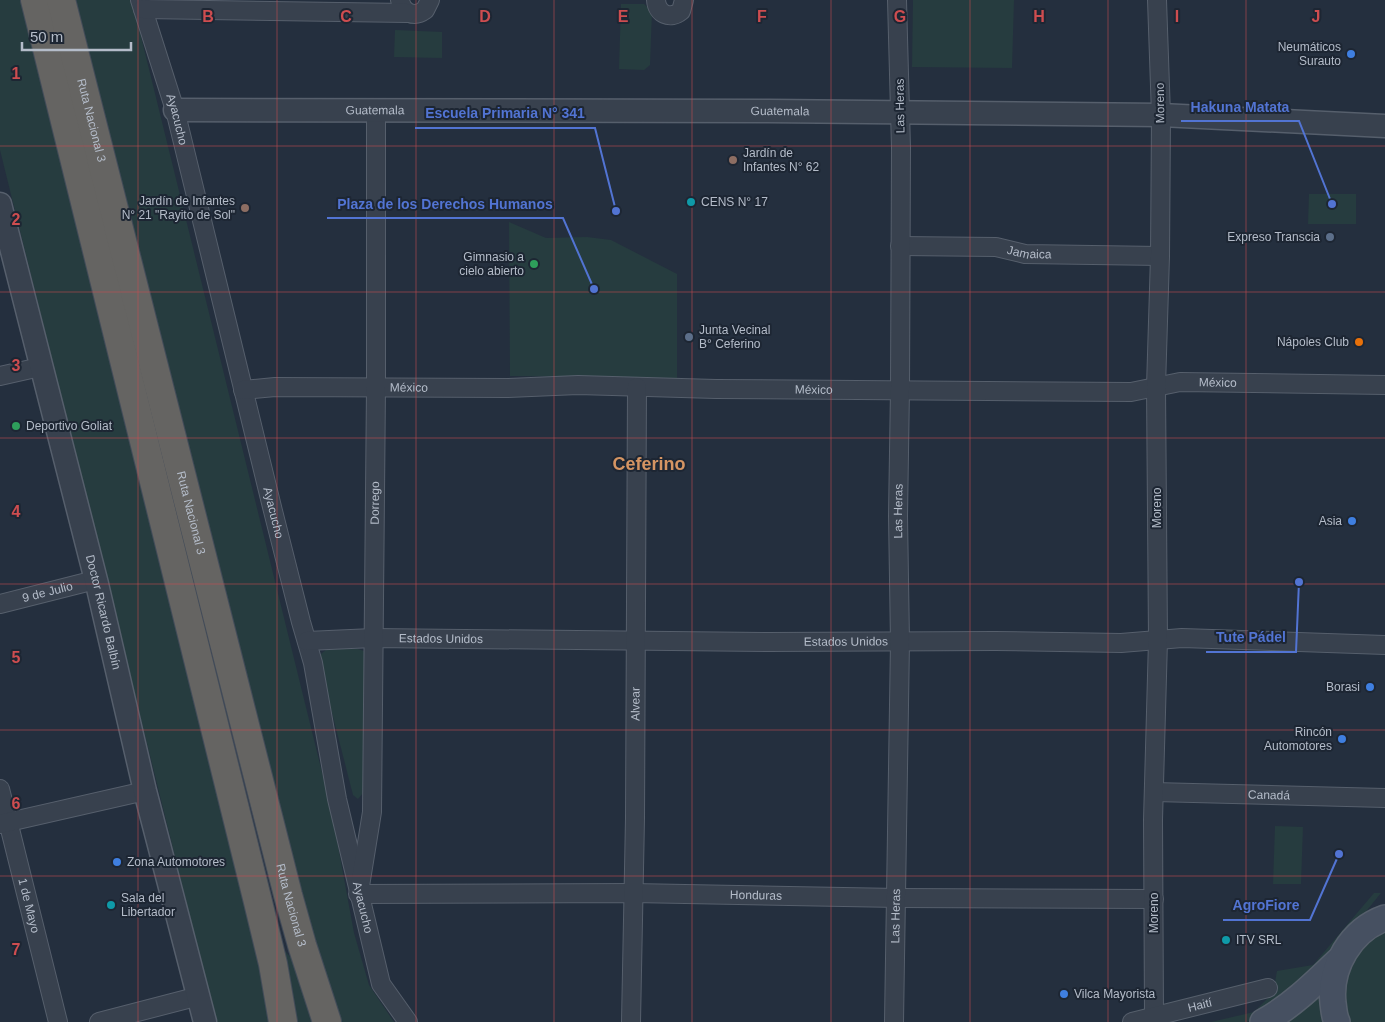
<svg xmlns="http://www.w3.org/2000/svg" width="1385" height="1022" viewBox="0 0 1385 1022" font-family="Arial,sans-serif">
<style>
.green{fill:#263c3f}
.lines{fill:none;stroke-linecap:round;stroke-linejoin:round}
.minor-casing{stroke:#565f6c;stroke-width:20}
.tertiary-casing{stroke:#565f6c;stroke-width:25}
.secondary-casing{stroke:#565f6c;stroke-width:28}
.trunk-casing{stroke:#434c59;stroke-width:30}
.minor{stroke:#38414e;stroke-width:18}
.tertiary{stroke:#38414e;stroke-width:22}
.secondary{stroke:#465061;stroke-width:25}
.trunk{stroke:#656462;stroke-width:28}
.grid{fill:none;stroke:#ce4d50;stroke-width:1;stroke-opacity:0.55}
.shop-dot{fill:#3f7fe0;stroke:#1d2633;stroke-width:2}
.education-dot{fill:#8d6e63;stroke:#1d2633;stroke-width:2}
.culture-dot{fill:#0f9aa8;stroke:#1d2633;stroke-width:2}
.service-dot{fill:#5c6f8a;stroke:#1d2633;stroke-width:2}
.leisure-dot{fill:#2e9e5b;stroke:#1d2633;stroke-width:2}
.food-dot{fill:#e8710a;stroke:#1d2633;stroke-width:2}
.labels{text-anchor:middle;stroke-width:4;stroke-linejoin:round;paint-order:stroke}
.poi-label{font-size:12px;fill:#b4bcc9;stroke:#1d2633;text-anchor:end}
.street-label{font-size:12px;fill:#b4bcc9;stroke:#1d2633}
.district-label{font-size:18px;font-weight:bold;fill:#d59563;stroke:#1d2633}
.grid-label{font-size:16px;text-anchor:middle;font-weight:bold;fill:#ce4d50;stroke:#1d2633;stroke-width:4;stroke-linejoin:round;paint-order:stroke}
.leader{fill:none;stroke:#5274d3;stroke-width:2}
.callout-dot{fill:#5274d3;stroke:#1d2633;stroke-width:2}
.callout-label{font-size:14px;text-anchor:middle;font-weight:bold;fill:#5274d3;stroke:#1d2633;stroke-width:4;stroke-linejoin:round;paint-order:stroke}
</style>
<rect width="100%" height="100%" fill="#242f3e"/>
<g class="green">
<polygon points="0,0 26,0 274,1022 216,1022 0,150"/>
<polygon points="71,0 132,0 332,813 354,933 369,985 394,1022 339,1022 296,893"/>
<polygon points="913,0 1014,0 1012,68 912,67"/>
<polygon points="621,4 644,4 652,11 650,65 644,70 619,69"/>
<polygon points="395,30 442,32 442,58 394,57"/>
<polygon points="1309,194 1356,194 1356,224 1308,224"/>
<polygon points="509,222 546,238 587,237 611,240 677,274 677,378 510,376"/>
<polygon points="327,649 358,649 364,651 365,658 363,793 358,799 353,795 319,662 321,654"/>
<polygon points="1275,826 1303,827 1301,884 1273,884"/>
<polygon points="1374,893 1381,893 1333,952 1273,1009 1247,1022 1211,1022 1254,1012 1273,993 1277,971 1313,965"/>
<path d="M 1385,928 L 1385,1022 L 1350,1022 C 1339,1000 1344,966 1360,947 C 1366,940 1377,934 1385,928 Z"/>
<polygon points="285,951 292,959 314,1022 291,1022 283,952"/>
<polygon points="1318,993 1321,997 1325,1022 1273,1022"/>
</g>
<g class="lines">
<g class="minor-casing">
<g id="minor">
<path id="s1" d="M 140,0 L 175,110 L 273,511 L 301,622 L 313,663 L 337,799 L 381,984 L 408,1022"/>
<path d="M 400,0 C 402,13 414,18 425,10 L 430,0"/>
<path d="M 656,0 C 657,14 670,20 681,11 L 684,0"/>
<polyline points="143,9 407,13"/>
<path id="s2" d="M 900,246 L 996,247 L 1025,254 L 1160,256"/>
<polyline points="0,376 40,367"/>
<path id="s3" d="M 243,390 L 275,387 L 508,388 L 578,385 L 716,389 L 1131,392 L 1180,382 L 1385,385"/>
<path id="s4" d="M 0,604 L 95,580"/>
<path id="s5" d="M 307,641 L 373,638 L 767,642 L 995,641 L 1121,643 L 1182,638 L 1385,645"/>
<path id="s6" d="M 0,789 L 58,1022"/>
<path id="s7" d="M 1154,792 L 1385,798"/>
<polyline points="0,824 145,791"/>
<path id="s8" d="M 360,886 L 372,812 L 376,387 L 376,110"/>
<path id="s9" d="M 358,894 L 633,893 L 898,898 L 1154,899"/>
<polyline points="1154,1016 1153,820 1158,640 1156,387 1160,256 1161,115 1157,0"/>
<polyline points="99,1022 199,996"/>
<path id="s10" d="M 631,1022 L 635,818 L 637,387"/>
<path id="s11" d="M 894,1022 L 900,642 L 898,516 L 900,389 L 901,148 L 897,0"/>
<path id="s12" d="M 1132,1022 L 1268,988"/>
</g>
</g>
<g class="tertiary-casing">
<g id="tertiary">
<path id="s13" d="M 175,110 L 769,111 L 1161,115 L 1385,126"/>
<path id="s14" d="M 0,204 L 97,584 L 145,791 L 205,1022"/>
</g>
</g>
<g class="secondary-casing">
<g id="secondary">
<path d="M 1263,1022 C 1292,1006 1315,983 1338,961"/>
<path d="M 1337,1022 C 1334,1016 1334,1010 1333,1003 C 1329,967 1351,930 1385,918"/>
</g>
</g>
<g class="trunk-casing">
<g id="trunk">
<polyline points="35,0 258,902 273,964 283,1022"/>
<path id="s15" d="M 61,0 L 288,895 L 302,945 L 327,1022"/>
</g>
</g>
<use href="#minor" class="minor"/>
<use href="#tertiary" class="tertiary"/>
<use href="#secondary" class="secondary"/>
<use href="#trunk" class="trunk"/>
</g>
<path class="grid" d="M 138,0 L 138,1022M 277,0 L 277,1022M 416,0 L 416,1022M 554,0 L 554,1022M 692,0 L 692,1022M 831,0 L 831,1022M 970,0 L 970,1022M 1108,0 L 1108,1022M 1246,0 L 1246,1022M 0,146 L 1385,146M 0,292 L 1385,292M 0,438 L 1385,438M 0,584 L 1385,584M 0,730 L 1385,730M 0,876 L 1385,876"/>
<g class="shop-dot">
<circle cx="1351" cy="54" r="5"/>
<circle cx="1352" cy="521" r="5"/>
<circle cx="1370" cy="687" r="5"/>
<circle cx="1342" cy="739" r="5"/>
<circle cx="117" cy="862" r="5"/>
<circle cx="1064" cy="994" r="5"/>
</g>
<g class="education-dot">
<circle cx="733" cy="160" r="5"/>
<circle cx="245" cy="208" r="5"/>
</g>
<g class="culture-dot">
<circle cx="691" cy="202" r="5"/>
<circle cx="111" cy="905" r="5"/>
<circle cx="1226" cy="940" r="5"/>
</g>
<g class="service-dot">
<circle cx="1330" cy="237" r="5"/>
<circle cx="689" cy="337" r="5"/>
</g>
<g class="leisure-dot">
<circle cx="534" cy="264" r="5"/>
<circle cx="16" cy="426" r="5"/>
</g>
<circle class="food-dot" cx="1359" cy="342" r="5"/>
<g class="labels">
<g class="poi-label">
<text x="1341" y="51">Neumáticos<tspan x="1341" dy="14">Surauto</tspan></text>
<text x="743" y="157" text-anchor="start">Jardín de<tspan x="743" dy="14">Infantes N° 62</tspan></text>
<text x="235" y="205">Jardín de Infantes<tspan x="235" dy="14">N° 21 "Rayito de Sol"</tspan></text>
<text x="701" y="206" text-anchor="start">CENS N° 17</text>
<text x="1320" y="241">Expreso Transcia</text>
<text x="524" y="261">Gimnasio a<tspan x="524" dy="14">cielo abierto</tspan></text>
<text x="699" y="334" text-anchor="start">Junta Vecinal<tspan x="699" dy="14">B° Ceferino</tspan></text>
<text x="1349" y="346">Nápoles Club</text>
<text x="26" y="430" text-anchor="start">Deportivo Goliat</text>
<text x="1342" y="525">Asia</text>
<text x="1360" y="691">Borasi</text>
<text x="1332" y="736">Rincón<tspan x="1332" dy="14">Automotores</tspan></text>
<text x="127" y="866" text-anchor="start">Zona Automotores</text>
<text x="121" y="902" text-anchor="start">Sala del<tspan x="121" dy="14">Libertador</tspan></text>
<text x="1236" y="944" text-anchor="start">ITV SRL</text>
<text x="1074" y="998" text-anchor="start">Vilca Mayorista</text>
</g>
<g class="street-label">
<text transform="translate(1160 103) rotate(-91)" y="4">Moreno</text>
<text transform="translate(900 106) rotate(-91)" y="4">Las Heras</text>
<text dy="4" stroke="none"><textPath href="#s13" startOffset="200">Guatemala</textPath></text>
<text dy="4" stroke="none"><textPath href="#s13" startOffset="605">Guatemala</textPath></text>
<text dy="4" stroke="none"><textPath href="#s15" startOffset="124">Ruta Nacional 3</textPath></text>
<text dy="4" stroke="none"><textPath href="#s1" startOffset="125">Ayacucho</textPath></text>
<text dy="4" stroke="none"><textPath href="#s2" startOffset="130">Jamaica</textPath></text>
<text dy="4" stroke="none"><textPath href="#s3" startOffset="976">México</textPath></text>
<text dy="4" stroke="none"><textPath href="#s3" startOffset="166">México</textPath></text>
<text dy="4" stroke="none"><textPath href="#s3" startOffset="571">México</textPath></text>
<text dy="4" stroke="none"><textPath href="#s8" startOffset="384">Dorrego</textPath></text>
<text transform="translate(1157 508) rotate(-90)" y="4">Moreno</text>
<text dy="4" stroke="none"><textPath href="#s11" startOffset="511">Las Heras</textPath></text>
<text dy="4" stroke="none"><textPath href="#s15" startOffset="529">Ruta Nacional 3</textPath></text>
<text dy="4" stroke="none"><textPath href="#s1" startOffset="530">Ayacucho</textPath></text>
<text dy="4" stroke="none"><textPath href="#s4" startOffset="49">9 de Julio</textPath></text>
<text dy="4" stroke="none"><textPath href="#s14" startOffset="421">Doctor Ricardo Balbín</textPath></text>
<text dy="4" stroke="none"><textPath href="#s5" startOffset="134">Estados Unidos</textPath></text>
<text dy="4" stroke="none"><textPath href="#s5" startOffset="539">Estados Unidos</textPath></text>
<text dy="4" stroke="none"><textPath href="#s10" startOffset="318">Alvear</textPath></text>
<text dy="4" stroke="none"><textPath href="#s7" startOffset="115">Canadá</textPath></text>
<text dy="4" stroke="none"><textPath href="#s9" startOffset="398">Honduras</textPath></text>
<text dy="4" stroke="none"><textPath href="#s15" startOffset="934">Ruta Nacional 3</textPath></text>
<text dy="4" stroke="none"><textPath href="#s6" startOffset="120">1 de Mayo</textPath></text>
<text dy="4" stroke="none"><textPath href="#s1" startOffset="935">Ayacucho</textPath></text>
<text transform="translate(1154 913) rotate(-90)" y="4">Moreno</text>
<text dy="4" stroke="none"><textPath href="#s11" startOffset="106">Las Heras</textPath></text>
<text dy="4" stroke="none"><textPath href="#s12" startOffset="70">Haití</textPath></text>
</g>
<g class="district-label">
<text x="649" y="470">Ceferino</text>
</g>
</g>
<g class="grid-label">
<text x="208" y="22">B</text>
<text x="346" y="22">C</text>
<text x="485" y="22">D</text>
<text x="623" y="22">E</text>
<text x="762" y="22">F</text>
<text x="900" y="22">G</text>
<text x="1039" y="22">H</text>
<text x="1177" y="22">I</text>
<text x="1316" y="22">J</text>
<text x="16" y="79">1</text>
<text x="16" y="225">2</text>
<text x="16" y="371">3</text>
<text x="16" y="517">4</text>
<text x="16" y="663">5</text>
<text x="16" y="809">6</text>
<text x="16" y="955">7</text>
</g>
<path class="leader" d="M1332 204L1299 121H1181M616 211L595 128H415M594 289L563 218H327M1299 582L1296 652H1206M1339 854L1310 920H1223"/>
<g class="callout-dot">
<circle cx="1332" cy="204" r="5"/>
<circle cx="616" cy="211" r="5"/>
<circle cx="594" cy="289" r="5"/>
<circle cx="1299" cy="582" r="5"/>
<circle cx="1339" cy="854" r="5"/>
</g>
<g class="callout-label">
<text x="1240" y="112">Hakuna Matata</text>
<text x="505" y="118">Escuela Primaria N° 341</text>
<text x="445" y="209">Plaza de los Derechos Humanos</text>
<text x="1251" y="642">Tute Pádel</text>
<text x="1266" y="910">AgroFiore</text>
</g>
<path d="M22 42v8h109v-8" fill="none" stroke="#b4bcc9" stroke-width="2.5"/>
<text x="30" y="42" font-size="15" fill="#b4bcc9" stroke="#1d2633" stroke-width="4" paint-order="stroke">50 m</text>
</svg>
